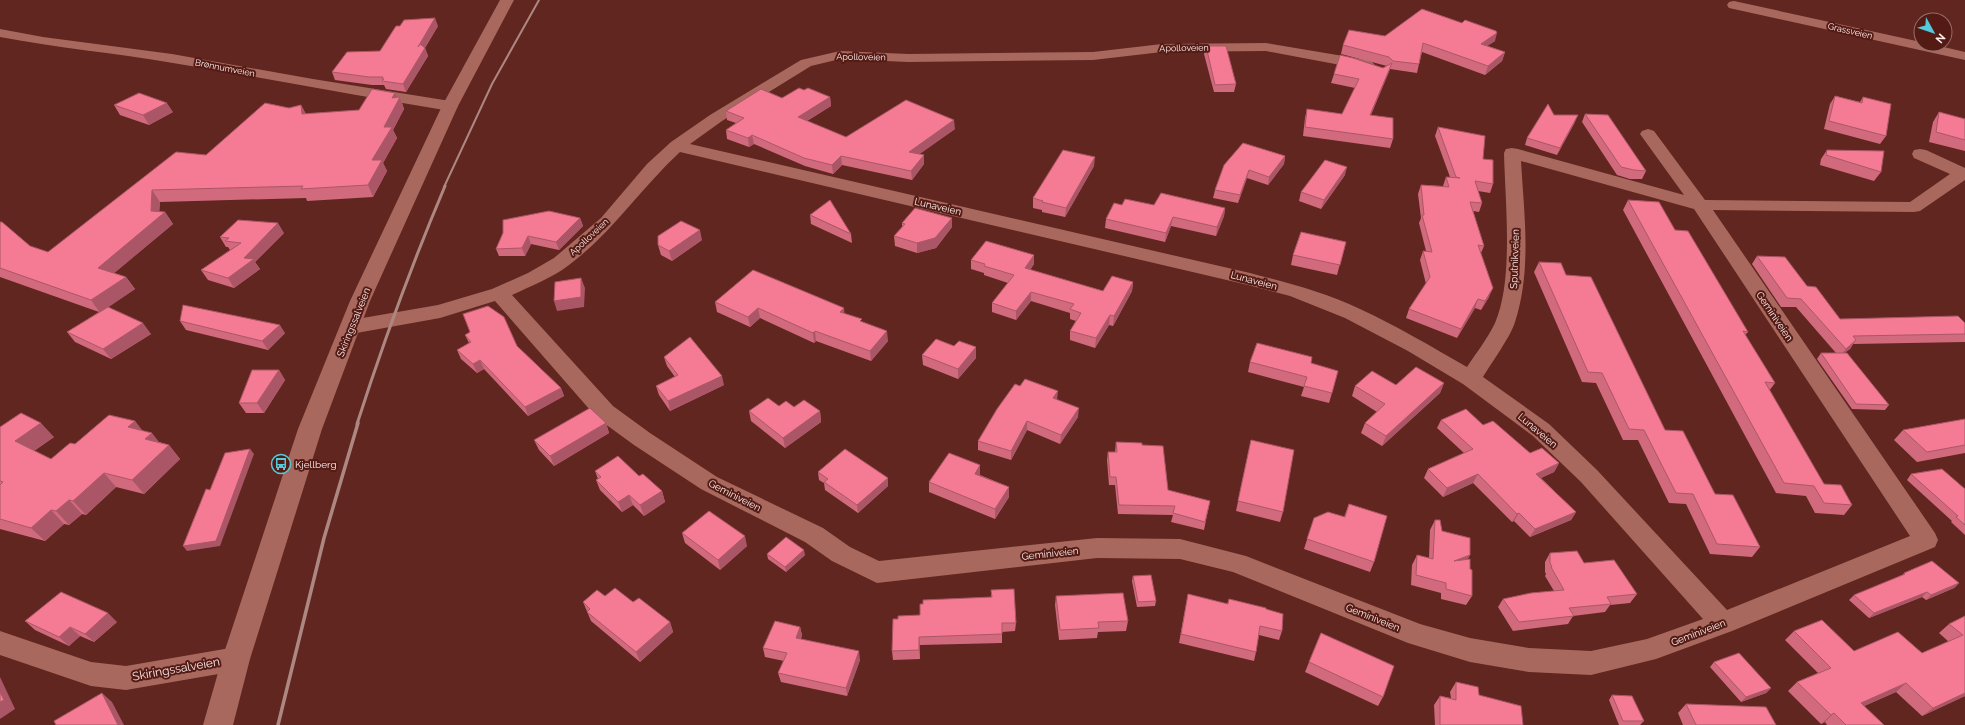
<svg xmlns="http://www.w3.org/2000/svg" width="1965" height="725" viewBox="0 0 1965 725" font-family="Raleway,sans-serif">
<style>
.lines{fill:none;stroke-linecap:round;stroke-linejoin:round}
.minor{fill:#a9685e;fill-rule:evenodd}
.secondary{fill:#a9685e;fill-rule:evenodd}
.rail-far2{stroke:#ad8883;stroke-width:2}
.rail-far1{stroke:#ad8883;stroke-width:3}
.rail{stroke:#ad8883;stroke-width:3.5}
.wall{fill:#d26a7e}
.shaded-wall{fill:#ab5667}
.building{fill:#f47b93;stroke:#ab5667}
.labels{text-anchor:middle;stroke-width:4;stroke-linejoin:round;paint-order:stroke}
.far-street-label{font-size:9px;fill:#fcecea;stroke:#541b15}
.street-label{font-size:10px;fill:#fcecea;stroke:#541b15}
.poi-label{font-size:10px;fill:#fcecea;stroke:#541b15;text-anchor:start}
.near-street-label{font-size:12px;fill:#fcecea;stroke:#541b15}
</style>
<rect width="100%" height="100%" fill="#60261f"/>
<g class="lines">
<g class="minor">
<polygon points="1734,1 1921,42 1921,44 1931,44 1965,52 1965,60 1729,8 1727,5 1729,2"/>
<path d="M 0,29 L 43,37 L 172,54 L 313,79 L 450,101 L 456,103 L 458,106 L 456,109 L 450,111 C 358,96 266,78 173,63 C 116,53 57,48 0,37 Z"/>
<path d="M 1266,43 L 1367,60 L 1372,62 L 1375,65 L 1372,68 L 1367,70 L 1266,51 L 1162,52 L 1093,60 L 908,62 L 840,59 L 811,66 L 722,121 L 690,144 L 1250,273 C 1287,283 1325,292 1360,309 C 1397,326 1432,347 1467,367 C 1476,353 1488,338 1495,323 C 1514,279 1505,202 1504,153 L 1506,149 L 1512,148 L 1518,149 L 1684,195 L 1640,134 L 1642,131 L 1648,129 L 1654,131 L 1705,200 L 1910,202 L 1950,174 L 1914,158 L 1912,154 L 1914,150 L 1920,149 L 1926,150 L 1965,168 L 1965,180 L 1920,211 L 1914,212 L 1713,210 L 1935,533 L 1938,540 L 1935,547 L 1732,631 L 1656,659 L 1591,675 L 1529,672 L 1470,662 L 1408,643 L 1233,572 L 1180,559 L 1097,558 L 877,583 L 832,561 L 805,542 L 701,489 L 634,445 L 597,418 L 495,301 L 440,318 L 351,334 L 344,332 L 341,327 L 344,322 L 351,320 L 438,305 L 492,289 L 528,273 L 554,258 L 601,218 L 647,164 L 671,142 L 710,115 L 801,60 L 840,51 L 908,54 L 1093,52 L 1162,44 ZM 680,152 L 1248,285 L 1290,296 L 1345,318 L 1408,351 L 1463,384 L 1533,436 L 1581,482 L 1703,619 L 1647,639 L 1591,651 L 1529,648 L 1470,638 L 1420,624 L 1246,556 L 1180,539 L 1097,538 L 879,561 L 850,547 L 823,528 L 717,477 L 650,433 L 613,406 L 512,295 C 531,286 552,278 569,265 C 612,233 641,188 680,152 ZM 1521,161 L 1694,209 L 1910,536 L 1727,610 L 1597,470 L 1549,424 L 1483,377 C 1492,362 1511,336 1515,322 C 1532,270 1524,214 1521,161 Z"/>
<polygon points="0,631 91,662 126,666 236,647 246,651 249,659 246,667 236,671 126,690 91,686 0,655"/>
</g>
<polygon class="secondary" points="500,0 514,0 458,106 370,301 322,429 250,659 233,725 203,725 222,659 298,429 350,301 442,106"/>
<polyline class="rail-far2" points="444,187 492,84 539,0"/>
<path class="rail-far1" d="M 357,424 C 383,343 412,264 445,186"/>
<polyline class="rail" points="278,725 324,538 358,423"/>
</g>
<g class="wall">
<polygon points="438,26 425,48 428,56 406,92 386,89 384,85 372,85 335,80 332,72 380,51"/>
<polygon points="1385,36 1495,41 1487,46 1505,52 1502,61 1485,75 1422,52 1419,64 1417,73 1390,69 1371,115 1393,139 1390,148 1303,136 1305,118 1307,109 1342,114 1355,88 1331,83 1334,74 1383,68 1387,66 1341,54 1343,45"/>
<polygon points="1206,46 1236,84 1234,92 1214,92 1204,54"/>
<polygon points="804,90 830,97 831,106 807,121 846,137 955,129 919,154 924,155 924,164 912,180 842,165 833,174 805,166 754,144 749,147 727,139 726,130 736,123 727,120 726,111 782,98"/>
<polygon points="1835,96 1860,102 1863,97 1886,136 1880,144 1824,129 1830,104"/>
<polygon points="397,97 400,97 404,109 393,130 397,138 383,163 387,171 373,197 307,201 306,198 160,202 159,212 165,212 173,224 114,273 126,277 135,289 108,307 151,334 111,359 75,342 67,332 99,312 0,277 0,222 30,246 48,252 206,155 289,108 301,105 306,114 359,110"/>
<polygon points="114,105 173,112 149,125 120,115"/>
<polygon points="1939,112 1965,119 1965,151 1929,142 1933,122"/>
<polygon points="1585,114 1646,171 1642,179 1630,179 1617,175 1582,122"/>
<polygon points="1554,115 1575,122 1557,155 1525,145 1527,138"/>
<polygon points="1438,127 1483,159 1493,184 1490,193 1478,191 1482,203 1479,212 1473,211 1484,246 1481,253 1489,297 1481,310 1475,308 1457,338 1406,318 1409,309 1426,284 1420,260 1423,251 1426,251 1419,223 1421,218 1418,194 1421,185 1443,186 1446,177 1450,177 1435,136"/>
<polygon points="1243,143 1285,156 1284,164 1268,185 1247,178 1238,203 1213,198 1215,190"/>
<polygon points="1827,150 1881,172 1874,181 1820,165 1821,159"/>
<polygon points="1094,166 1065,217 1042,212 1042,210 1033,208 1033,198"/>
<polygon points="1345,175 1321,209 1299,201 1301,192"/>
<polygon points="1628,200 1675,230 1748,332 1745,335 1775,383 1769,391 1824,484 1852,505 1844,515 1815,513 1806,496 1776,493 1623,210"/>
<polygon points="1122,205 1154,205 1225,208 1224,216 1216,236 1171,226 1165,242 1105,228 1106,219"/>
<polygon points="810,215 851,234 852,243 811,224"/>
<polygon points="580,218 583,226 559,250 531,244 525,256 499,256 496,249 503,233"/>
<polygon points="902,223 952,227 936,248 917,253 895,246 894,236 902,227"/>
<polygon points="284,233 255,262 260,269 234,288 208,280 201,270 230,250 228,247 226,247 220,237"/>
<polygon points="702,240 672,261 661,255 658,245"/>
<polygon points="1346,242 1337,275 1291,265 1293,255"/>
<polygon points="1034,255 1034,264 1030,270 1103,291 1133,282 1132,291 1113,326 1109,325 1095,348 1070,340 1070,331 1076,321 1070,319 1070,313 1031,301 1016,320 992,312 992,303 1008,283 984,275 984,273 971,269 971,260"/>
<polygon points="1757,256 1807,286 1840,319 1965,323 1965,342 1853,344 1850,349 1844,353 1889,405 1885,410 1852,409 1817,359 1821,353 1836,353 1796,307 1781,307 1752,264"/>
<polygon points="1539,262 1566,275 1665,430 1715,494 1760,547 1752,557 1710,554 1686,504 1669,503 1638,440 1623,440 1596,383 1582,382 1534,272"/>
<polygon points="715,302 844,313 862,322 888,341 871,361 816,341 814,343 760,318 750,327 717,312"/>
<polygon points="180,321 285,333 268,350 186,330"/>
<polygon points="465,335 517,346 561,388 564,396 528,416 484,369 477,373 461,359 457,350 469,343"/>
<polygon points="954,346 976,347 976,358 958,379 923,365 922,355"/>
<polygon points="664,357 724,385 670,411 659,395 656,386 675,377 667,366"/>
<polygon points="1250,362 1311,363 1332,393 1329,403 1301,396 1304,387 1248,372"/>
<polygon points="279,370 285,380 264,413 246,413 239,403"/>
<polygon points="1444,383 1440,393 1382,446 1361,433 1365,423 1377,412 1352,396 1355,386"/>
<polygon points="1057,400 1078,417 1060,444 1027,430 1011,460 978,450 978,441"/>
<polygon points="779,406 794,407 820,411 821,422 785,448 751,421 749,411"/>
<polygon points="1965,419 1965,453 1917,462 1894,440 1903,430"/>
<polygon points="1441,420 1483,425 1530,453 1559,463 1554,472 1541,478 1576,512 1571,520 1530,537 1514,521 1512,522 1473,483 1443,497 1424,478 1428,469 1464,453 1437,428"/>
<polygon points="135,421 142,431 159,442 169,445 180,459 144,494 116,487 86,515 82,514 69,525 64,524 45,541 0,529 0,427 54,437 34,451 51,459 75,444"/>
<polygon points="606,423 609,433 554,466 539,450 534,440"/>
<polygon points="1251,440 1283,512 1280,522 1236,511"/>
<polygon points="1116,442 1142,445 1168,490 1210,501 1204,530 1171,522 1173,515 1118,514 1115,485 1109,485 1107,460 1108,452 1115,452"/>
<polygon points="595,471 639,476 662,491 665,502 644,516 633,505 622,512 600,490 596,480 598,479"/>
<polygon points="818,472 888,478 888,486 858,513 825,490 824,483 819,480"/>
<polygon points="1911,474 1965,489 1965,535 1951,522 1952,521 1907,480"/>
<polygon points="980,475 1009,487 1009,497 995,519 929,492 929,482"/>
<polygon points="1349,504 1374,562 1370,572 1304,549 1314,518 1344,517"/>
<polygon points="1435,520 1442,531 1470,555 1467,560 1470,569 1472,596 1466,605 1441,599 1441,593 1411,585 1412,565 1417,555 1429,558 1430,530"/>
<polygon points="682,533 747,546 720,570 685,543"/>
<polygon points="1550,553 1584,563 1637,594 1630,603 1610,605 1605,612 1573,616 1568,624 1513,631 1498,607 1503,599 1554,591 1545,576 1546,574 1545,572 1545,562"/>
<polygon points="767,554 805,555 786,572 768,559"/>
<polygon points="1904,573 1959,583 1954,588 1926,600 1922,597 1869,618 1849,600 1854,595 1902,576"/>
<polygon points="1133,576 1156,601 1155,606 1137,607 1132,581"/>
<polygon points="991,590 1016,623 1015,631 1002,632 1002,643 920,645 920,659 893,660 892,651 898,619 920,615 991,597"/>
<polygon points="1188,594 1227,604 1229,599 1266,609 1282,631 1279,640 1259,635 1256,652 1254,661 1179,643"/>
<polygon points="605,596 633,602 670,622 673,632 640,662 591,621 583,602"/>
<polygon points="1056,596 1128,621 1126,631 1098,632 1097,638 1059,640 1055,605"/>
<polygon points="1965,616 1965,696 1922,716 1896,692 1864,706 1884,725 1827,725 1825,722 1821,724 1788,691 1797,682 1818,673 1785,640 1794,631 1854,651 1922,653 1949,642 1939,633 1949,624"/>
<polygon points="25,621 117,622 94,642 80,636 69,646 35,630"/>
<polygon points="800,627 802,635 801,639 860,660 847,696 781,682 778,673 784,661 765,657 763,648"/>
<polygon points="1321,633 1383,697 1378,706 1305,672"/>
<polygon points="1714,662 1771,688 1766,693 1741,702 1710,667"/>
<polygon points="1456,682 1479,695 1523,725 1435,725 1434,705 1440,696 1451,698 1450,692"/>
<polygon points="1612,695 1644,721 1640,725 1619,725 1609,700"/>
<polygon points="1686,704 1776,725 1683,725 1678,713"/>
</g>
<g class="shaded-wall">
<polygon points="435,18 438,26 421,54 418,47"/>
<polygon points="1497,33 1495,41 1478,52 1481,44"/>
<polygon points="425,48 428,56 406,92 403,84"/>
<polygon points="1505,52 1502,61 1485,75 1488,66"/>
<polygon points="1392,63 1389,72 1367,124 1370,115"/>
<polygon points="395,93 398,100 400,97 404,109 393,130 397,138 383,163 387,171 373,197 368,185 372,160 384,127 392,98"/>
<polygon points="830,97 831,106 799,126 798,117"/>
<polygon points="167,103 173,112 149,125 143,115"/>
<polygon points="301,105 307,117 302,114"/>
<polygon points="1578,115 1575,122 1557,155 1560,148"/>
<polygon points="954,120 955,129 910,161 909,152"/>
<polygon points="752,135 754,144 749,147 748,138"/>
<polygon points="924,155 924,164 912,180 911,171"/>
<polygon points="841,156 842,165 833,174 832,165"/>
<polygon points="1285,156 1284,164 1268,185 1269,177"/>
<polygon points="1095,157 1094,166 1065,217 1066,208"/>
<polygon points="1347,167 1345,175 1321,209 1324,200"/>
<polygon points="1249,170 1247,178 1238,203 1240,195"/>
<polygon points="152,190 160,202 159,217 165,212 173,224 106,280 98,268 151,211"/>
<polygon points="1225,208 1224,216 1216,236 1217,227"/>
<polygon points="1173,217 1171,226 1165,242 1166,233"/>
<polygon points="580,218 583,226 559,250 556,242"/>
<polygon points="952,218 952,227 936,248 917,253 917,243"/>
<polygon points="278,223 284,233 255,262 260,269 234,288 228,278 244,258"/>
<polygon points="700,230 702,240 672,261 669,251"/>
<polygon points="528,236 531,244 525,256 522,248"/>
<polygon points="1034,255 1034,264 1025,277 1025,268"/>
<polygon points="126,277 135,289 100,313 91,300"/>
<polygon points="581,278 585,288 584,307 557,311 554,301"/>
<polygon points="1133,282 1132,291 1113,326 1114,316"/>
<polygon points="1493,288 1489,297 1481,310 1485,301"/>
<polygon points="1031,292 1031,301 1016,320 1016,311"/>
<polygon points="1478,299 1475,308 1457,338 1461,329"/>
<polygon points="758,308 760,318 750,327 748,317"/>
<polygon points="844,308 845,318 840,312"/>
<polygon points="1110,315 1109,325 1095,348 1096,338"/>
<polygon points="143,323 151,334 111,359 103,349"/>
<polygon points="280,325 285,333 268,350 262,341"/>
<polygon points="815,331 816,341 814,343 813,333"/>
<polygon points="887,331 888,341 871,361 870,351"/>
<polygon points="1856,340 1850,349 1839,357 1846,349"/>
<polygon points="976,347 976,358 958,379 958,369"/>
<polygon points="480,360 484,369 477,373 473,364"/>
<polygon points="279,370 285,380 264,413 257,403"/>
<polygon points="722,376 724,385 670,411 668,401"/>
<polygon points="1444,383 1440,393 1382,446 1386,436"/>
<polygon points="561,388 564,396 528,416 525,407"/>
<polygon points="1058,391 1057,400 1053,398"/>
<polygon points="1079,408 1078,417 1060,444 1061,435"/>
<polygon points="820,411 821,422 785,448 783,438"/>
<polygon points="135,421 146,435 128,427"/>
<polygon points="1027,421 1027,430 1011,460 1011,451"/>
<polygon points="41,423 54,437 28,455 15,441"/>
<polygon points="606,423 609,433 554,466 550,456"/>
<polygon points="152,433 163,447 145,439"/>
<polygon points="169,445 180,459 144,494 132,480"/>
<polygon points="250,449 254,454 220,546 187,551 183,546"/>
<polygon points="1559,463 1554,472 1532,482 1536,474"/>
<polygon points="980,465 980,475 975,484 975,474"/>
<polygon points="104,473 116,487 86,515 73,501"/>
<polygon points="1478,474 1473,483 1443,497 1447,488"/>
<polygon points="888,478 888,486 858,513 857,505"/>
<polygon points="1009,487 1009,497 995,519 995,509"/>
<polygon points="662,491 665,502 644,516 640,505"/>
<polygon points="629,495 633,505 622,512 618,502"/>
<polygon points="69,500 82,514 69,525 56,511"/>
<polygon points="51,510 64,524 45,541 31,528"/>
<polygon points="1576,512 1571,520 1530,537 1535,529"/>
<polygon points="1519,513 1514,521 1512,522 1517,514"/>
<polygon points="745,536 747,546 720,570 718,560"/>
<polygon points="804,550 805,555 786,572 785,567"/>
<polygon points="1470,555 1465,564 1454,561"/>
<polygon points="1959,583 1954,588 1926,600 1931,595"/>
<polygon points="1927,592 1922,597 1869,618 1874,613"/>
<polygon points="108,613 117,622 94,642 85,634"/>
<polygon points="670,622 673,632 640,662 636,652"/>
<polygon points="70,627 80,636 69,646 59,637"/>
<polygon points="800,627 802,635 797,646 796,638"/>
<polygon points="919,637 920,645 920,659 919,650"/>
<polygon points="859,651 860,660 847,696 846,688"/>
<polygon points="0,677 15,709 0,719"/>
<polygon points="1906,683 1896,692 1851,712 1861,703"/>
<polygon points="1771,688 1766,693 1741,702 1746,697"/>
<polygon points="102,693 112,702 124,725 118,725"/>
<polygon points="1965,693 1965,696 1922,716 1933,708"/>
<polygon points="1834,713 1825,722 1821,724 1831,715"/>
</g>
<g class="building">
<polygon points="1422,9 1462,23 1465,20 1496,31 1497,33 1481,44 1505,52 1488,66 1423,43 1419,64 1393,61 1389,57 1343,45 1349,30 1385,36"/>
<polygon points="435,18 418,47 420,44 425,48 403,84 382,81 384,79 382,79 383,77 369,77 332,72 347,52 380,51 396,26 400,26 404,20"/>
<polygon points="1206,46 1226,46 1236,84 1215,85"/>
<polygon points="1340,55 1353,58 1383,68 1392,63 1370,115 1393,118 1393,139 1305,127 1307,109 1342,114 1359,79 1334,74"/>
<polygon points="799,88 804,90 808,88 830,97 798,117 846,137 906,100 954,120 909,152 924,155 911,171 841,156 832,165 804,158 752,135 748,138 726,130 744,118 726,111 761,89 782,98"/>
<polygon points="372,89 395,93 392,98 400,97 384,127 392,127 372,160 382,160 368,185 301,189 303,186 152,190 151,211 165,212 98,268 126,277 91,300 0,268 0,222 2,222 30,246 48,252 176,152 206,155 265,103 289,108 301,105 302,114 359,110"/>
<polygon points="139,93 167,103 143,115 114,105"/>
<polygon points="1835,96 1862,103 1863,97 1891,104 1886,136 1829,121"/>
<polygon points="1548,104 1554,115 1578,115 1560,148 1527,138"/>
<polygon points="1939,112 1965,119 1965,140 1936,132"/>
<polygon points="1585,114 1608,115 1646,171 1634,170 1621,167"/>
<polygon points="1438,127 1485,136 1483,159 1493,160 1493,184 1475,181 1482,203 1470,202 1484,246 1478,245 1493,288 1485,301 1478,299 1461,329 1409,309 1430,277 1423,251 1432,252 1422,215 1424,215 1421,185 1449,187 1446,177 1460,178 1456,177"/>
<polygon points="1243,143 1285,156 1269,177 1249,170 1240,195 1215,190 1224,165"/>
<polygon points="1063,150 1095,157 1066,208 1042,202 1043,201 1033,198"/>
<polygon points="1827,150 1884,151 1881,172 1826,155"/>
<polygon points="1325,160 1347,167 1324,200 1301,192"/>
<polygon points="1161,193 1225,208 1217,227 1173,217 1166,233 1106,219 1114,203 1122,205 1125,199 1154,205"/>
<polygon points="830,200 851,234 810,215"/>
<polygon points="1628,200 1659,202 1675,230 1688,231 1748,332 1743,331 1775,383 1765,382 1824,484 1841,485 1852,505 1824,503 1814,486 1784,483"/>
<polygon points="915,208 952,218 935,238 917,243 894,236 905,224 902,223"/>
<polygon points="549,211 580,218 556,242 528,236 522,248 496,249 503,233 503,220"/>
<polygon points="238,220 278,223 244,258 254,259 228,278 201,270 241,243 225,241 229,238 220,237"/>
<polygon points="681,221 700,230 669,251 658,245 658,236"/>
<polygon points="1301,232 1346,242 1340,265 1293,255"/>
<polygon points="986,241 1034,255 1025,268 1103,291 1112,276 1133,282 1114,316 1110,315 1096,338 1070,331 1081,313 1070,309 1074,304 1031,292 1016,311 992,303 1014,275 984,266 985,264 971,260"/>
<polygon points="1757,256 1785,257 1807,286 1816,287 1840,319 1958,316 1965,323 1965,334 1853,336 1856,340 1846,349 1801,299 1787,298"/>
<polygon points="1539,262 1561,263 1566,275 1591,277 1665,430 1683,431 1715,494 1733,495 1760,547 1717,544 1693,494 1676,493 1644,430 1629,429 1602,373 1588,372"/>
<polygon points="753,270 844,308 840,312 862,319 860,321 887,331 870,351 815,331 813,333 758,308 748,317 715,302"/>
<polygon points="581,278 581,297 554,301 555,282"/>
<polygon points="183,305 280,325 262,341 180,321"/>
<polygon points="488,306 504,317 517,346 561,388 525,407 480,360 473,364 457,350 471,342 465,335 470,332 463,314"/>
<polygon points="108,307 143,323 103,349 67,332"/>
<polygon points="690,337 722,376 668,401 656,386 678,375 664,357"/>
<polygon points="936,339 954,346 959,341 976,347 958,369 922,355"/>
<polygon points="1257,343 1312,357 1311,363 1338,371 1332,393 1304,386 1307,377 1250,362"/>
<polygon points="1821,353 1847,353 1889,405 1856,404"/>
<polygon points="1416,367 1444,383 1386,436 1365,423 1385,404 1355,386 1372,371 1396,385"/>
<polygon points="252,370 279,370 257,403 239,403"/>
<polygon points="1025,379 1058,391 1053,398 1079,408 1061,435 1027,421 1011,451 978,441 997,409 1015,384 1020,386"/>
<polygon points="768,398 779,406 786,401 794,407 804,400 820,411 783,438 749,411"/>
<polygon points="590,408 606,423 550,456 534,440"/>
<polygon points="1466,409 1483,425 1493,421 1530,453 1542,448 1559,463 1536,474 1576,512 1535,529 1519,513 1517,514 1478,474 1447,488 1428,469 1473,449 1441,420"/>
<polygon points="21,413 41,423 15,441 51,459 70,443 75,444 109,415 135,421 128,427 152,433 145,439 169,445 132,480 104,473 73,501 69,500 56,511 51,510 31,528 0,519 0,485 3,482 0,481 0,427"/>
<polygon points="1965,419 1965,445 1927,452 1903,430"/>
<polygon points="1251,440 1294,450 1283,512 1238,501"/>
<polygon points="1116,442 1142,443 1142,445 1163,446 1168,490 1210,501 1205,522 1173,513 1175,506 1119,505 1116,477 1110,477 1108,452 1117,452"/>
<polygon points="250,449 216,541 183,546 206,489 210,490 225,453"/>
<polygon points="845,449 888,478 857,505 824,482 828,479 818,472"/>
<polygon points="949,453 980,465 975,474 1009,487 995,509 929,482"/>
<polygon points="618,456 639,476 643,474 662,491 640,505 629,495 618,502 596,480 601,477 595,471"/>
<polygon points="1942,469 1965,489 1965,525 1956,517 1958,516 1911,474"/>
<polygon points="1349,504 1387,516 1374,562 1307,539 1314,518 1328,512 1345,517"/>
<polygon points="709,511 745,536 718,560 682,533"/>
<polygon points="1435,520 1440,520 1442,531 1470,538 1470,555 1454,561 1470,559 1470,569 1472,570 1472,596 1446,589 1446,583 1416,575 1417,555 1433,559"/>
<polygon points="786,537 804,550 785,567 767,554"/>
<polygon points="1577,551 1584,563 1614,560 1637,594 1607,597 1611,604 1569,608 1574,616 1519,622 1503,599 1531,593 1564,590 1551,567 1552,567 1550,563 1550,553"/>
<polygon points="1932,561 1959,583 1931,595 1927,592 1874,613 1854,595 1905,574 1904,573"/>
<polygon points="1151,575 1156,601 1138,602 1133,576"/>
<polygon points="615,588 633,602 639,598 670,622 636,652 587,612 590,609 583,602 597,590 605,596"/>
<polygon points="1014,589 1016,623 1002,623 1002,634 919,637 919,650 892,651 893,619 898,619 898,616 920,615 920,604 923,604 923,600 992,597 991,590"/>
<polygon points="61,592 108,613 85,634 70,627 59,637 25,621"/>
<polygon points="1123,593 1128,621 1098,622 1099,628 1060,630 1056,596"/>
<polygon points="1188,594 1228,604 1229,599 1266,608 1266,609 1283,614 1282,631 1260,626 1256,652 1181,634"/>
<polygon points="1965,616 1965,693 1933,708 1906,683 1861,703 1884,725 1846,725 1834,713 1831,715 1797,682 1831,668 1794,631 1822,620 1854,651 1898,632 1922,653 1963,635 1949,624"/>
<polygon points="775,621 800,627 796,638 859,651 846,688 778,673 787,653 763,648"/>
<polygon points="1321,633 1394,666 1383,697 1309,662"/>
<polygon points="1739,653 1771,688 1746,697 1714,662"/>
<polygon points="1456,682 1478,687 1479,695 1521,706 1523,725 1440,725 1440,696 1456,700"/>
<polygon points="0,692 4,700 0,702"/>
<polygon points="102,693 118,725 56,725 54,721"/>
<polygon points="1612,695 1632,696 1644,721 1623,721"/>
<polygon points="1686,704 1766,707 1776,725 1696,725"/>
</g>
<defs>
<g id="bus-ring" transform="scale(1)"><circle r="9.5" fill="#541b15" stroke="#54cadc" stroke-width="1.5"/><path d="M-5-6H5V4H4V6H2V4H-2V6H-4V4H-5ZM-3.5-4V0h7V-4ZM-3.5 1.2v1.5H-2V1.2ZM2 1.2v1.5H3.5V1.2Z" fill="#54cadc"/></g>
</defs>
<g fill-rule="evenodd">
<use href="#bus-ring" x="281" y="464"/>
</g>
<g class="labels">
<g class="far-street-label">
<text transform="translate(1850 31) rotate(13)" y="3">Grassveien</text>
<text transform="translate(1184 48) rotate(-1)" y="3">Apolloveien</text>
<text transform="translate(861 57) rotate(1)" y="3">Apolloveien</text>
<text transform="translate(225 68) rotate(11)" y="3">Brønnumveien</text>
<text transform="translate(589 237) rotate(-43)" y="3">Apolloveien</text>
</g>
<g class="street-label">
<text transform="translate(938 206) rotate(13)" y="4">Lunaveien</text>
<text transform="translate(1514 259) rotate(-88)" y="4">Sputnikveien</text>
<text transform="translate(1254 280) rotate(15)" y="4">Lunaveien</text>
<text transform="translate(1775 316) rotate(56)" y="4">Geminiveien</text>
<text transform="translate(353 322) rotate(-68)" y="4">Skiringssalveien</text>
<text transform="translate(1538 430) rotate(40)" y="4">Lunaveien</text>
<text transform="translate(735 495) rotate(27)" y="4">Geminiveien</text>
<text transform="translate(1050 553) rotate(-6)" y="4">Geminiveien</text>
<text transform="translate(1373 617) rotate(22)" y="4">Geminiveien</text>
<text transform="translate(1698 632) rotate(-21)" y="4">Geminiveien</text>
</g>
<g class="poi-label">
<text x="295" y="468">Kjellberg</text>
</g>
<g class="near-street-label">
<text transform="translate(176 669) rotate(-10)" y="4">Skiringssalveien</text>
</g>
</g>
<g transform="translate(1933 32) rotate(130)"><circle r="19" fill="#541b15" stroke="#976f6a"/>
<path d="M0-3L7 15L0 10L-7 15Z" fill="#54cadc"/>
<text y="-6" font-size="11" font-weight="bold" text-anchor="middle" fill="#fcecea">N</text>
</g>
</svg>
